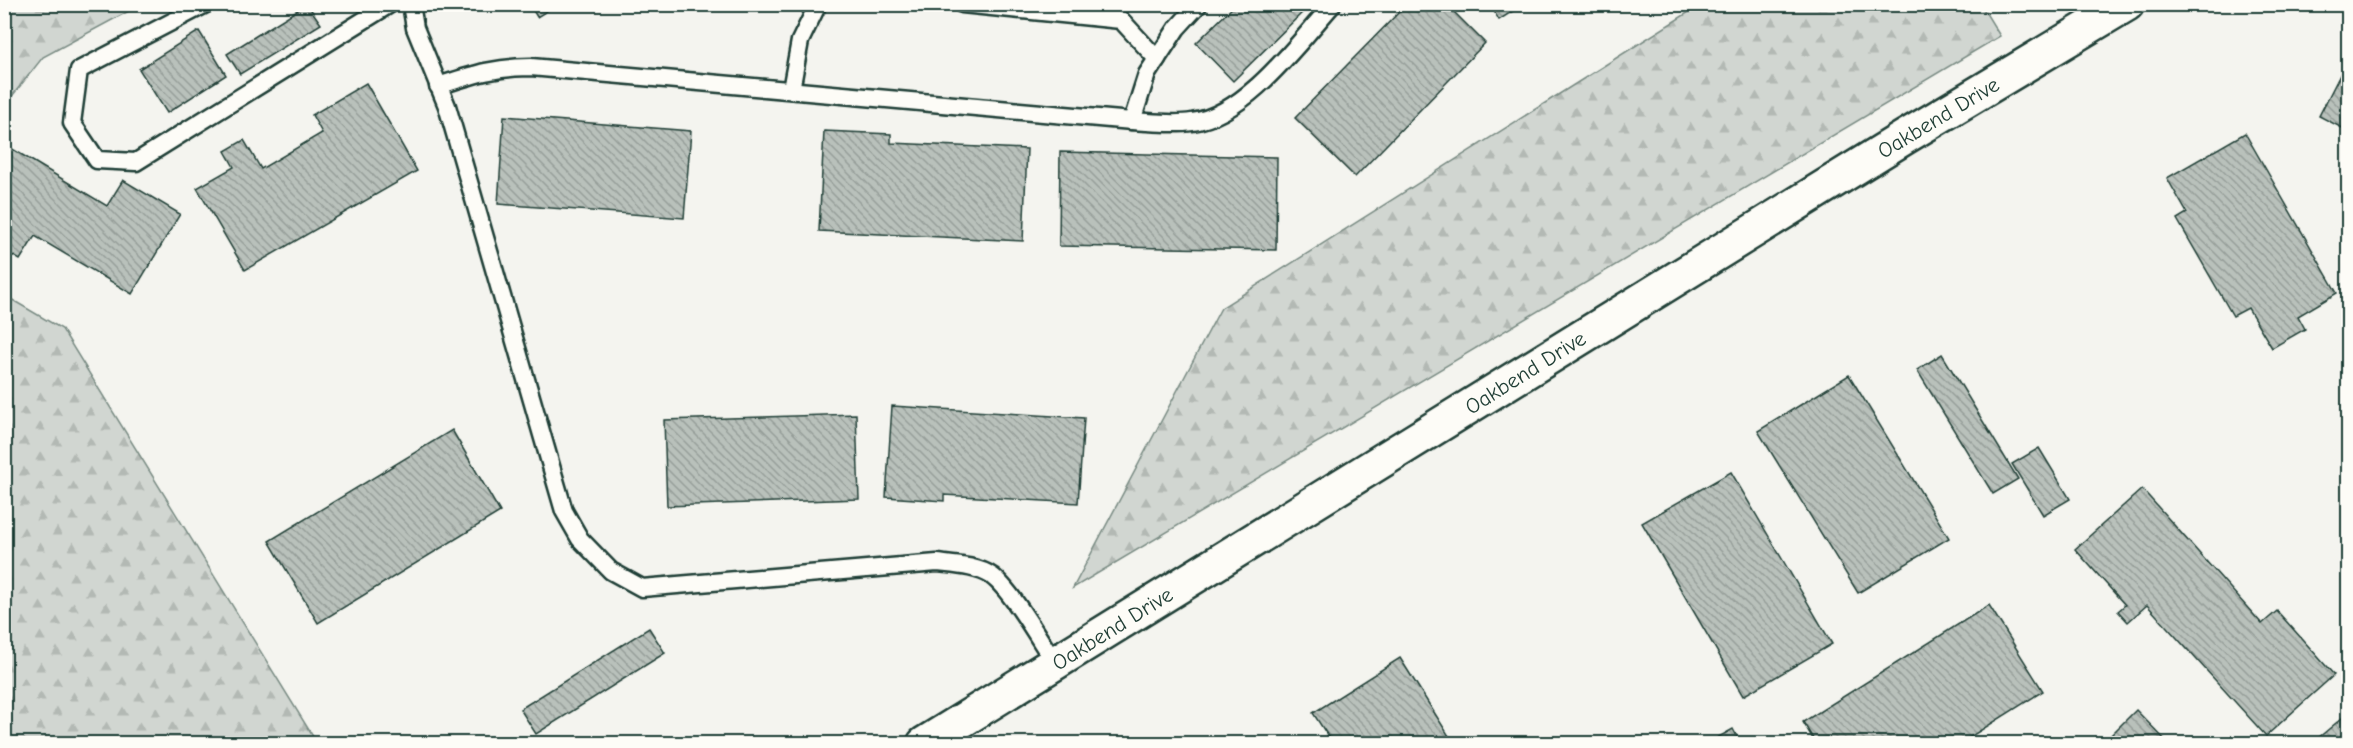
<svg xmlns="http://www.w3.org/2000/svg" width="2353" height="748" viewBox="0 0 2353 748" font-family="'Comic Neue',sans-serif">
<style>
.forest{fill:url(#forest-firs);stroke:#788a82;stroke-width:1.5}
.building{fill:url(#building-back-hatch);stroke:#1f3d34;stroke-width:1.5}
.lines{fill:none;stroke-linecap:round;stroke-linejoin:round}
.lane-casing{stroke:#1f3d34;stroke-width:21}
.secondary-casing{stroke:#1f3d34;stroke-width:38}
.lane{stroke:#fdfcf7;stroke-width:16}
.secondary{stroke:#fdfcf7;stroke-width:33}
.labels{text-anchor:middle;stroke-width:4.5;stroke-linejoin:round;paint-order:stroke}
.street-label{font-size:22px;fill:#1f3d34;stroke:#fdfcf7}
</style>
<defs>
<pattern id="forest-firs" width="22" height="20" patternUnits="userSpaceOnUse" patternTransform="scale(1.5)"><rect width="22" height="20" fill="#d1d6d1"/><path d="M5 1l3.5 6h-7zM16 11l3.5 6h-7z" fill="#b3b9b4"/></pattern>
<pattern id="building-back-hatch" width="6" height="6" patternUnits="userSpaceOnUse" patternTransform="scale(1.5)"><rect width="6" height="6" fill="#b9c1bb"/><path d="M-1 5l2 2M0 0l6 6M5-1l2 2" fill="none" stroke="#969e99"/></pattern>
</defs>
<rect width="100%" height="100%" fill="#f4f4ef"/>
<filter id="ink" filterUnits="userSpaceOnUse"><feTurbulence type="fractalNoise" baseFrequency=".0167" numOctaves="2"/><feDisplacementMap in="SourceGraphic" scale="12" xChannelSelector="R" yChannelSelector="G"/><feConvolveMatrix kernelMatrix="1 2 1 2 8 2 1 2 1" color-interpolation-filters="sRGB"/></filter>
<g filter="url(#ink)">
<g class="forest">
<polygon points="5,4 140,4 140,5 43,57 5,105"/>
<polygon points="1700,5 1981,5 2000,36 1073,588 1221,308"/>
<polygon points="4,295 62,329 317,743 5,743"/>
</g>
<g class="building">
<polygon points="307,4 321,24 240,74 227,54"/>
<polygon points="529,4 558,4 537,17"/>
<polygon points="1236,4 1310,5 1233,81 1196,43"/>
<polygon points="1407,4 1446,4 1485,43 1355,177 1295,118"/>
<polygon points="1490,4 1524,4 1499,20"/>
<polygon points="199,31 226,75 167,113 139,69"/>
<polygon points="2348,59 2348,131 2319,116"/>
<polygon points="366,83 417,171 245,270 197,188 234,167 225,151 244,140 261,169 322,133 312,115"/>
<polygon points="504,116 691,131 684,218 498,204"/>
<polygon points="824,131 891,134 891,143 1027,149 1023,241 819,231"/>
<polygon points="2245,133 2337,293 2298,316 2305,329 2272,348 2248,308 2233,316 2177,219 2187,213 2167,178"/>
<polygon points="9,147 107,206 123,180 180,214 132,294 35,236 20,260 4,250 4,154"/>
<polygon points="1060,152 1277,157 1276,250 1059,246"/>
<polygon points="1942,354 2018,479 1993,494 1917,370"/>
<polygon points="1849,375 1949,538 1858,593 1758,431"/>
<polygon points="892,406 1084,418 1078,503 944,495 944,501 886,497"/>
<polygon points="856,414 859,499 667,506 664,420"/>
<polygon points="452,430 500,512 318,623 269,541"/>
<polygon points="2039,448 2070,499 2043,515 2012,464"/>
<polygon points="1731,472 1832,644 1743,696 1642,523"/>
<polygon points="2142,489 2262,624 2277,611 2334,675 2266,736 2147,605 2128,622 2118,611 2125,605 2075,549"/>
<polygon points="1989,605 2043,691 1959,744 1816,744 1803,722"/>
<polygon points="649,628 665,653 536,734 520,709"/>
<polygon points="1400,658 1454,744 1333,744 1313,713"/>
<polygon points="2136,710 2169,744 2102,744"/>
<polygon points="2348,713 2348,744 2311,744"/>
<polygon points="1733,729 1741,744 1706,744"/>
</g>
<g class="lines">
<g class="lane-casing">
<g id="lane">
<polyline points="206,4 79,70 72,123 97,160 136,162 390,4"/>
<path d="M 411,4 L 415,28 L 447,106 L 564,511 L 580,539 L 611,571 L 642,588 L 937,563 C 954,565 978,566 992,576 C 1012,591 1040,641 1055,663"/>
<polyline points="962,4 1121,20 1157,59"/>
<path d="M 438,86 C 472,75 494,67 531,67 L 1132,121 C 1152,122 1173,125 1192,122 C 1246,115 1298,43 1333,4"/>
<polyline points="791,90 800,41 818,4"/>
<polyline points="1132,121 1147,74 1177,28 1199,4"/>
</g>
</g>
<g class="secondary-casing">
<polyline id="secondary" points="924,744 1905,137 2127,4"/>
</g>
<use href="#lane" class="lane"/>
<use href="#secondary" class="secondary"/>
</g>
</g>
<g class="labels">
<g class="street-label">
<text transform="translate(1938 117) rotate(-31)" y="8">Oakbend Drive</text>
<text transform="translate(1525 372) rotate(-32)" y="8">Oakbend Drive</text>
<text transform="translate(1112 628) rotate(-32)" y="8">Oakbend Drive</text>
</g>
</g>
<rect width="2353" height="748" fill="none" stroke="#fdfcf7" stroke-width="24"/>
<rect x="12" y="12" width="2329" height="724" fill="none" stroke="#1f3d34" stroke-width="2" filter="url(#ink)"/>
</svg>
